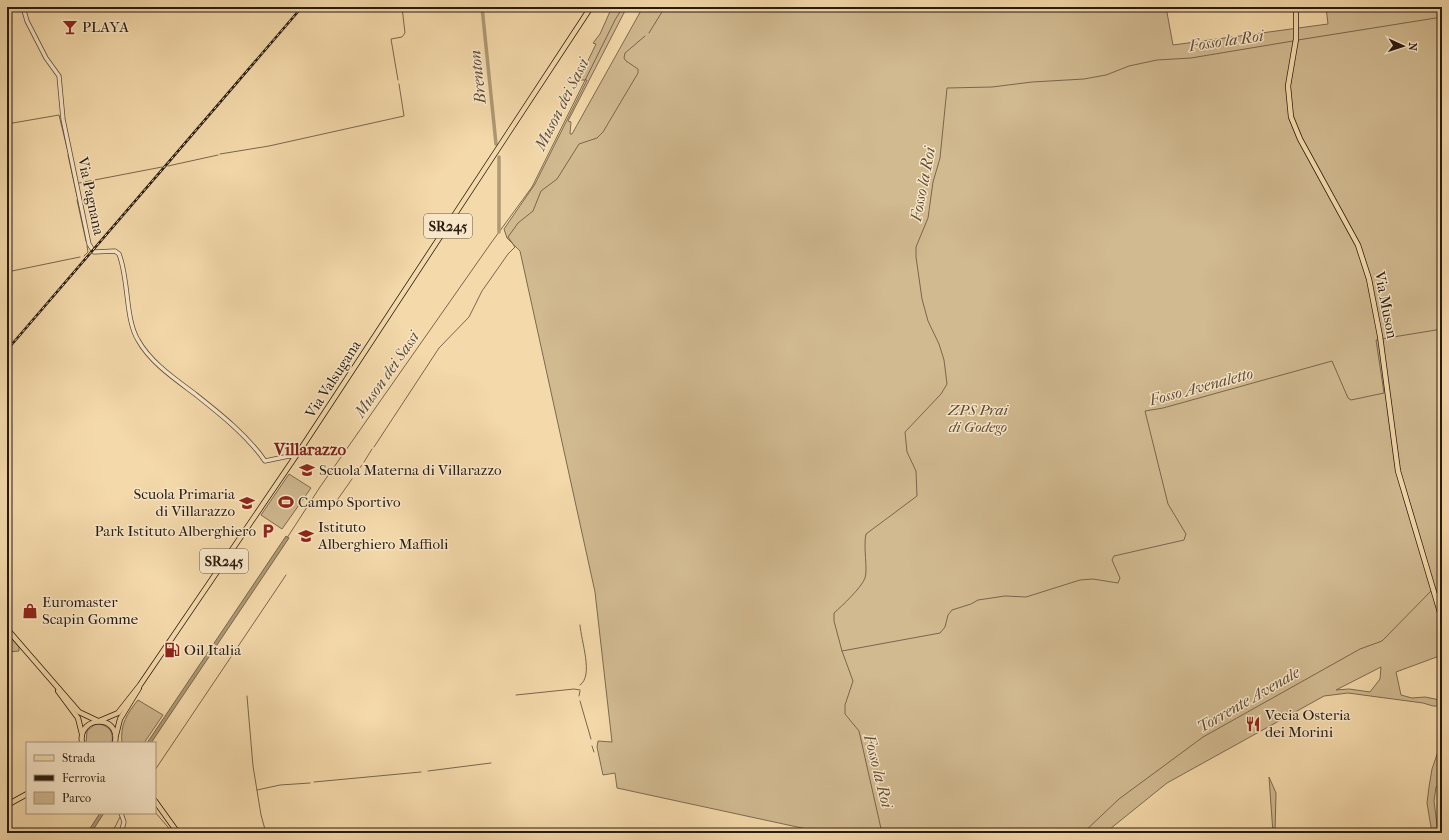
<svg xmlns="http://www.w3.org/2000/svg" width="1449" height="840" viewBox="0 0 1449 840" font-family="'IM FELL French Canon',serif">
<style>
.green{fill:#d1b990;stroke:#7d6a50;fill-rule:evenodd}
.water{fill:#af9875;stroke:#79664c}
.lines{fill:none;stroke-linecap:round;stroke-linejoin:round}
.stream{stroke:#79664c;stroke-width:1}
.canal{stroke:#af9875;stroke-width:3.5}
.minor-casing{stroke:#5c4a36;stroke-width:5}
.major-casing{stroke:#291b0f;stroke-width:6}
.minor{stroke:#f8e6c8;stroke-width:3.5}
.major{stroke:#f4d9aa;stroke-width:4.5}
.rail-casing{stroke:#291b0f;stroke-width:2.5}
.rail{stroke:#f8e6c8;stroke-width:1;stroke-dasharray:3;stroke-linecap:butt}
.labels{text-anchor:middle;stroke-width:3;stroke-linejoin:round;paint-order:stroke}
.shield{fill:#f8e6c8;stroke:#675846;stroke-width:1}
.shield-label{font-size:14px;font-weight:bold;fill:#291b0f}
.poi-label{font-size:15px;fill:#291b0f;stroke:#f8e6c8;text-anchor:start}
.street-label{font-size:15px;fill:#291b0f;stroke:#f8e6c8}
.park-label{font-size:15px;font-style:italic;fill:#5b4a36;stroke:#f8e6c8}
.water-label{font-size:16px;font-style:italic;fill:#5f4d38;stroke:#f8e6c8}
.quarter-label{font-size:17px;font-weight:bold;fill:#7a1f14;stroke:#f8e6c8}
</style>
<rect width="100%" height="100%" fill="#f4d9aa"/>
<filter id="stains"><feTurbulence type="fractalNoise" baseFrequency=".005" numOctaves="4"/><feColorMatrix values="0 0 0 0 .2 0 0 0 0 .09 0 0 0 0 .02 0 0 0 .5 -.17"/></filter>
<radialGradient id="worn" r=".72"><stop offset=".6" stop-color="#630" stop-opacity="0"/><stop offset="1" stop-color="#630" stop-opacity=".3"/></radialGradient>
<g class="green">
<path d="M 612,7 L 621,9 L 627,7 L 568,121 L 571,122 L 570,134 L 572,134 L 643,7 L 1166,7 L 1173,45 L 1328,24 L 1326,7 L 1442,7 L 1442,655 L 1396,672 L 1401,695 L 1412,698 L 1425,697 L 1440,700 L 1442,701 L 1442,706 L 1433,706 L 1423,703 L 1348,693 L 1324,696 L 1167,783 L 1105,833 L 825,833 L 617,788 L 615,773 L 603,775 L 597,747 L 598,741 L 612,742 L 595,592 L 520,251 L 507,238 L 504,229 L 535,184 L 587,80 L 578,80 L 580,73 L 582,73 L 596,44 L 593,43 L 600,34 ZM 1381,667 L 1380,679 L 1370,692 L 1349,689 L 1336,690 Z"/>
<polygon points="289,474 311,488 282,529 261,515"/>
<polygon points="7,633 19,647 19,651 8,652"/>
<path d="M 138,700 L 163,715 L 144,743 L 122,743 C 120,724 127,714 138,700 Z"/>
<path d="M 98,724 C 109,725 114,732 112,743 L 86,743 L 87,731 L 94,725 Z"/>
<polygon points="1442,740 1440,774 1442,775 1442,783 1436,787 1434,801 1438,833 1432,833 1427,803 1429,787 1432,769"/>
<polygon points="1269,777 1276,793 1275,833 1273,833"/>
</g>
<g class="water">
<polygon points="286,536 289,538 151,743 147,743"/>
<polygon points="100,813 104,813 91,833 87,833"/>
</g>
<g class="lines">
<g class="stream">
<polyline points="649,33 665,7"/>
<polyline points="1298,40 1442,17"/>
<polyline points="398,80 391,39 402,37 405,33 402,7"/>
<polyline points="7,124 59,115 68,152"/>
<polyline points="220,154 269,146 404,116 399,84"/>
<polyline points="68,155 77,196"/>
<polyline points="168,166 218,155"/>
<polyline points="79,183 162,167"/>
<polyline points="77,200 86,241"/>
<polyline points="84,256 88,252 87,246"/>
<polyline points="7,272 80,257"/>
<polyline points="1381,339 1442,329"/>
<polyline points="374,447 439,348 469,317 482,291 508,254 515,247 508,237 518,223 533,211 541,191 557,179 579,144 597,138 603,132 638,73 638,69 626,61 624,58 625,53 645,36"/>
<polyline points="364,462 372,449"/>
<polyline points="359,469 362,465"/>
<polyline points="333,506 352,479"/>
<polyline points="287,538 320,487 491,243 532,187 615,20 623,7"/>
<polyline points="1435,590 1442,589"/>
<path d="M 580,625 C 581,641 594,676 580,685"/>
<polyline points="842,651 940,633 945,627 948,615 952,610 971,604 978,600 1005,596 1026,597 1080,580 1093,579 1118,583 1120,578 1112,560 1114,556 1184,540 1186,534 1168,504 1145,411 1163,408 1332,361 1348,398 1351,400 1384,393 1376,340 1378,340"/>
<polyline points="516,695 574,689 580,690"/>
<polyline points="247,696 253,766 261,815 266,833"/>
<polyline points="579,696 580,691"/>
<polyline points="580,701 591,739"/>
<polyline points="592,746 594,752"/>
<polyline points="155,770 286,575"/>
<polyline points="428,771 491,763"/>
<polyline points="314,782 421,772"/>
<polyline points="257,790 280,785 310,783"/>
<polyline points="155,812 173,833"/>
<polyline points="179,828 183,833"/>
<polyline points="112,833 120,817"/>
<path d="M 882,833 L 859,731 L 845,714 L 845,705 L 853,681 L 842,651 L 834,621 L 834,613 C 842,606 862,587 865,578 C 868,569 863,547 866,534 L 917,496 L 916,471 L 907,452 L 905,432 L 941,394 L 947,384 L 944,360 L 939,344 L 928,321 L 922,299 L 916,257 L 916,247 L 928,218 L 933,182 L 940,158 L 947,88 L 992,87 L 1032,82 L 1084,79 L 1106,75 L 1129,66 L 1157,60 L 1191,58 L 1293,41"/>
<polyline points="1083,833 1119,799 1203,737 1360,649 1382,641 1431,591"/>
</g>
<g class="canal">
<polyline points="482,7 496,144"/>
<polyline points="499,232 499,157"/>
</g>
<g class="minor-casing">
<g id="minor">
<path d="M 23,7 L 27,21 L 46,58 L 59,76 L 63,119 L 89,244 L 94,252 L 115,251 L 119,254 C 129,279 125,319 138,340 C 150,362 175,379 195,394 C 219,413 247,435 265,461 L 289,456 L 295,457"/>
<polyline points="121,833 124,822 121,813"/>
</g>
</g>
<g class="major-casing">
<g id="major">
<polyline points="1296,7 1296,39 1288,86 1291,117 1300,139 1358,245 1369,279 1380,336 1398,471 1442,619"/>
<polyline points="7,629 79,712 98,721"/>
<polyline points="58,691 78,718 82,734"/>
<polyline points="99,721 118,713 140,685 306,441 591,7"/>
<polyline points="116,735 120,719 139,688"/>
<path d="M 82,743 C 77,715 121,714 115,743"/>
<polyline points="155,801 178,833"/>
<polyline points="7,805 27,794"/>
</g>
</g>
<use href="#minor" class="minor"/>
<use href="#major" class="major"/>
<g class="rail-casing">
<polyline id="rail" points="7,350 302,7"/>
</g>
<use href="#rail" class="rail"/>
</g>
<defs>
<g id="bar-bare" transform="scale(1.2)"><path d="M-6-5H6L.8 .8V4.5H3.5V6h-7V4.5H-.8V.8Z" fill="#8f2418" stroke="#f8e6c8" stroke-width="2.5" paint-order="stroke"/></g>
<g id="school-bare" transform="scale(1.2)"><path d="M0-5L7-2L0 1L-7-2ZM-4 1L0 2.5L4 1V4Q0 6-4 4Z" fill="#8f2418" stroke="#f8e6c8" stroke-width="2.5" paint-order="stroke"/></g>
<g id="stadium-bare" transform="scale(1.2)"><path d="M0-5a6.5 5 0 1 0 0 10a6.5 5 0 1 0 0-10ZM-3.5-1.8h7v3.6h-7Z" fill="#8f2418" stroke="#f8e6c8" stroke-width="2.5" paint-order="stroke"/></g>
<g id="parking-bare" transform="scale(1.2)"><path d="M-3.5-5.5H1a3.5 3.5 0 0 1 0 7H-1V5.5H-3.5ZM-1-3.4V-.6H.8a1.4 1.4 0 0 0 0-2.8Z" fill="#8f2418" stroke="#f8e6c8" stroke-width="2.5" paint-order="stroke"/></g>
<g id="shop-bare" transform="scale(1.2)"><path d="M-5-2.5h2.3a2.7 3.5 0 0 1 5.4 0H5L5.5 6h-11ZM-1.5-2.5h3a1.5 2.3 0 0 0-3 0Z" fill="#8f2418" stroke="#f8e6c8" stroke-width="2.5" paint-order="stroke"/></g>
<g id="fuel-bare" transform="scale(1.2)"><path d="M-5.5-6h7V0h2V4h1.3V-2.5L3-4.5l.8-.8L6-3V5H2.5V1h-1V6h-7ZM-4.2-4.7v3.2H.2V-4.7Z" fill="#8f2418" stroke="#f8e6c8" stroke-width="2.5" paint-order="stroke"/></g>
<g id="restaurant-bare" transform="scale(1.2)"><path d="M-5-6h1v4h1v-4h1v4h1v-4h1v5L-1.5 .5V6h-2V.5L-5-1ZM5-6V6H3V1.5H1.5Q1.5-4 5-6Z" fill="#8f2418" stroke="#f8e6c8" stroke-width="2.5" paint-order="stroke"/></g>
</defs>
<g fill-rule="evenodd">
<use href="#bar-bare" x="70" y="27"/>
<use href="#school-bare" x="307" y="470"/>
<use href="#stadium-bare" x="286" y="502"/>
<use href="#school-bare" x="247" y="503"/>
<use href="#parking-bare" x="268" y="531"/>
<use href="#school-bare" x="306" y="536"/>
<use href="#shop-bare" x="30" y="611"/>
<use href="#fuel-bare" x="172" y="650"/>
<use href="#restaurant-bare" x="1253" y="724"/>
</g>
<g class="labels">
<g class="shield">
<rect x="424" y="214" width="48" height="24" rx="3"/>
<rect x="200" y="549" width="48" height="24" rx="3"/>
</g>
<g class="shield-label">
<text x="448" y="231">SR245</text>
<text x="224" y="566">SR245</text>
</g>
<g class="poi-label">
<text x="82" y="32">PLAYA</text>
<text x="319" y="475">Scuola Materna di Villarazzo</text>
<text x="235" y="499" text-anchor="end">Scuola Primaria<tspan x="235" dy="17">di Villarazzo</tspan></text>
<text x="298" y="507">Campo Sportivo</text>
<text x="318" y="532">Istituto<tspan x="318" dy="17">Alberghiero Maffioli</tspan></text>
<text x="256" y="536" text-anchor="end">Park Istituto Alberghiero</text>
<text x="42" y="607">Euromaster<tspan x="42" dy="17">Scapin Gomme</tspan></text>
<text x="184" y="655">Oil Italia</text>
<text x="1265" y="720">Vecia Osteria<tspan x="1265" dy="17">dei Morini</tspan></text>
</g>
<g class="street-label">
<text transform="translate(91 196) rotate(78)" y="5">Via Pagnana</text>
<text transform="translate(1386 305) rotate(79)" y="5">Via Muson</text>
<text transform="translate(333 379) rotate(-57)" y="5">Via Valsugana</text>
</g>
<g class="park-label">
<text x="978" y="415">ZPS Prai<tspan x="978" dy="17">di Godego</tspan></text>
</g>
<g class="water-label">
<text transform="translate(1226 40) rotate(-8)" y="6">Fosso la Roi</text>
<text transform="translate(477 77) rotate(-96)" y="6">Brenton</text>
<text transform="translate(561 104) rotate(-63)" y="6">Muson dei Sassi</text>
<text transform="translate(922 184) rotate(-79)" y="6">Fosso la Roi</text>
<text transform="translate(386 374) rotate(-55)" y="6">Muson dei Sassi</text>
<text transform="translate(1201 386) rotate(-15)" y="6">Fosso Avenaletto</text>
<text transform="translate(1248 699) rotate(-30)" y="6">Torrente Avenale</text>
<text transform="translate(879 771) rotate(76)" y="6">Fosso la Roi</text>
</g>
<g class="quarter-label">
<text x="310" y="455">Villarazzo</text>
</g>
</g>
<rect width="1449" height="840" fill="none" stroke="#f4d9aa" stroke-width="24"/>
<rect x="8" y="8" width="1433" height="824" fill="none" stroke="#291b0f" stroke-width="2"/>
<rect x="12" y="12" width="1425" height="816" fill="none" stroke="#291b0f"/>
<rect x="26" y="742" width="130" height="72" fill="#f8e6c8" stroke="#a5957e"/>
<rect x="34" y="755" width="20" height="6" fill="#f4d9aa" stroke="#a5957e"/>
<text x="62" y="762" font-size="12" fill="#291b0f">Strada</text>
<rect x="34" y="775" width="20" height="6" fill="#291b0f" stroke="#a5957e"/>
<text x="62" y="782" font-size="12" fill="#291b0f">Ferrovia</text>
<rect x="34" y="792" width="20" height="12" fill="#d1b990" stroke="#a5957e"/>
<text x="62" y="802" font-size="12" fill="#291b0f">Parco</text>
<g transform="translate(1403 46) rotate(93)" stroke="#f8e6c8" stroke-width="3" paint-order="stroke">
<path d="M0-3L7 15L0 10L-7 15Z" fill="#291b0f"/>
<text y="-6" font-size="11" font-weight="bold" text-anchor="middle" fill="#291b0f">N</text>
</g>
<rect width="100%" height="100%" filter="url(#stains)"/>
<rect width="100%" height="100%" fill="url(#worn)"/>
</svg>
